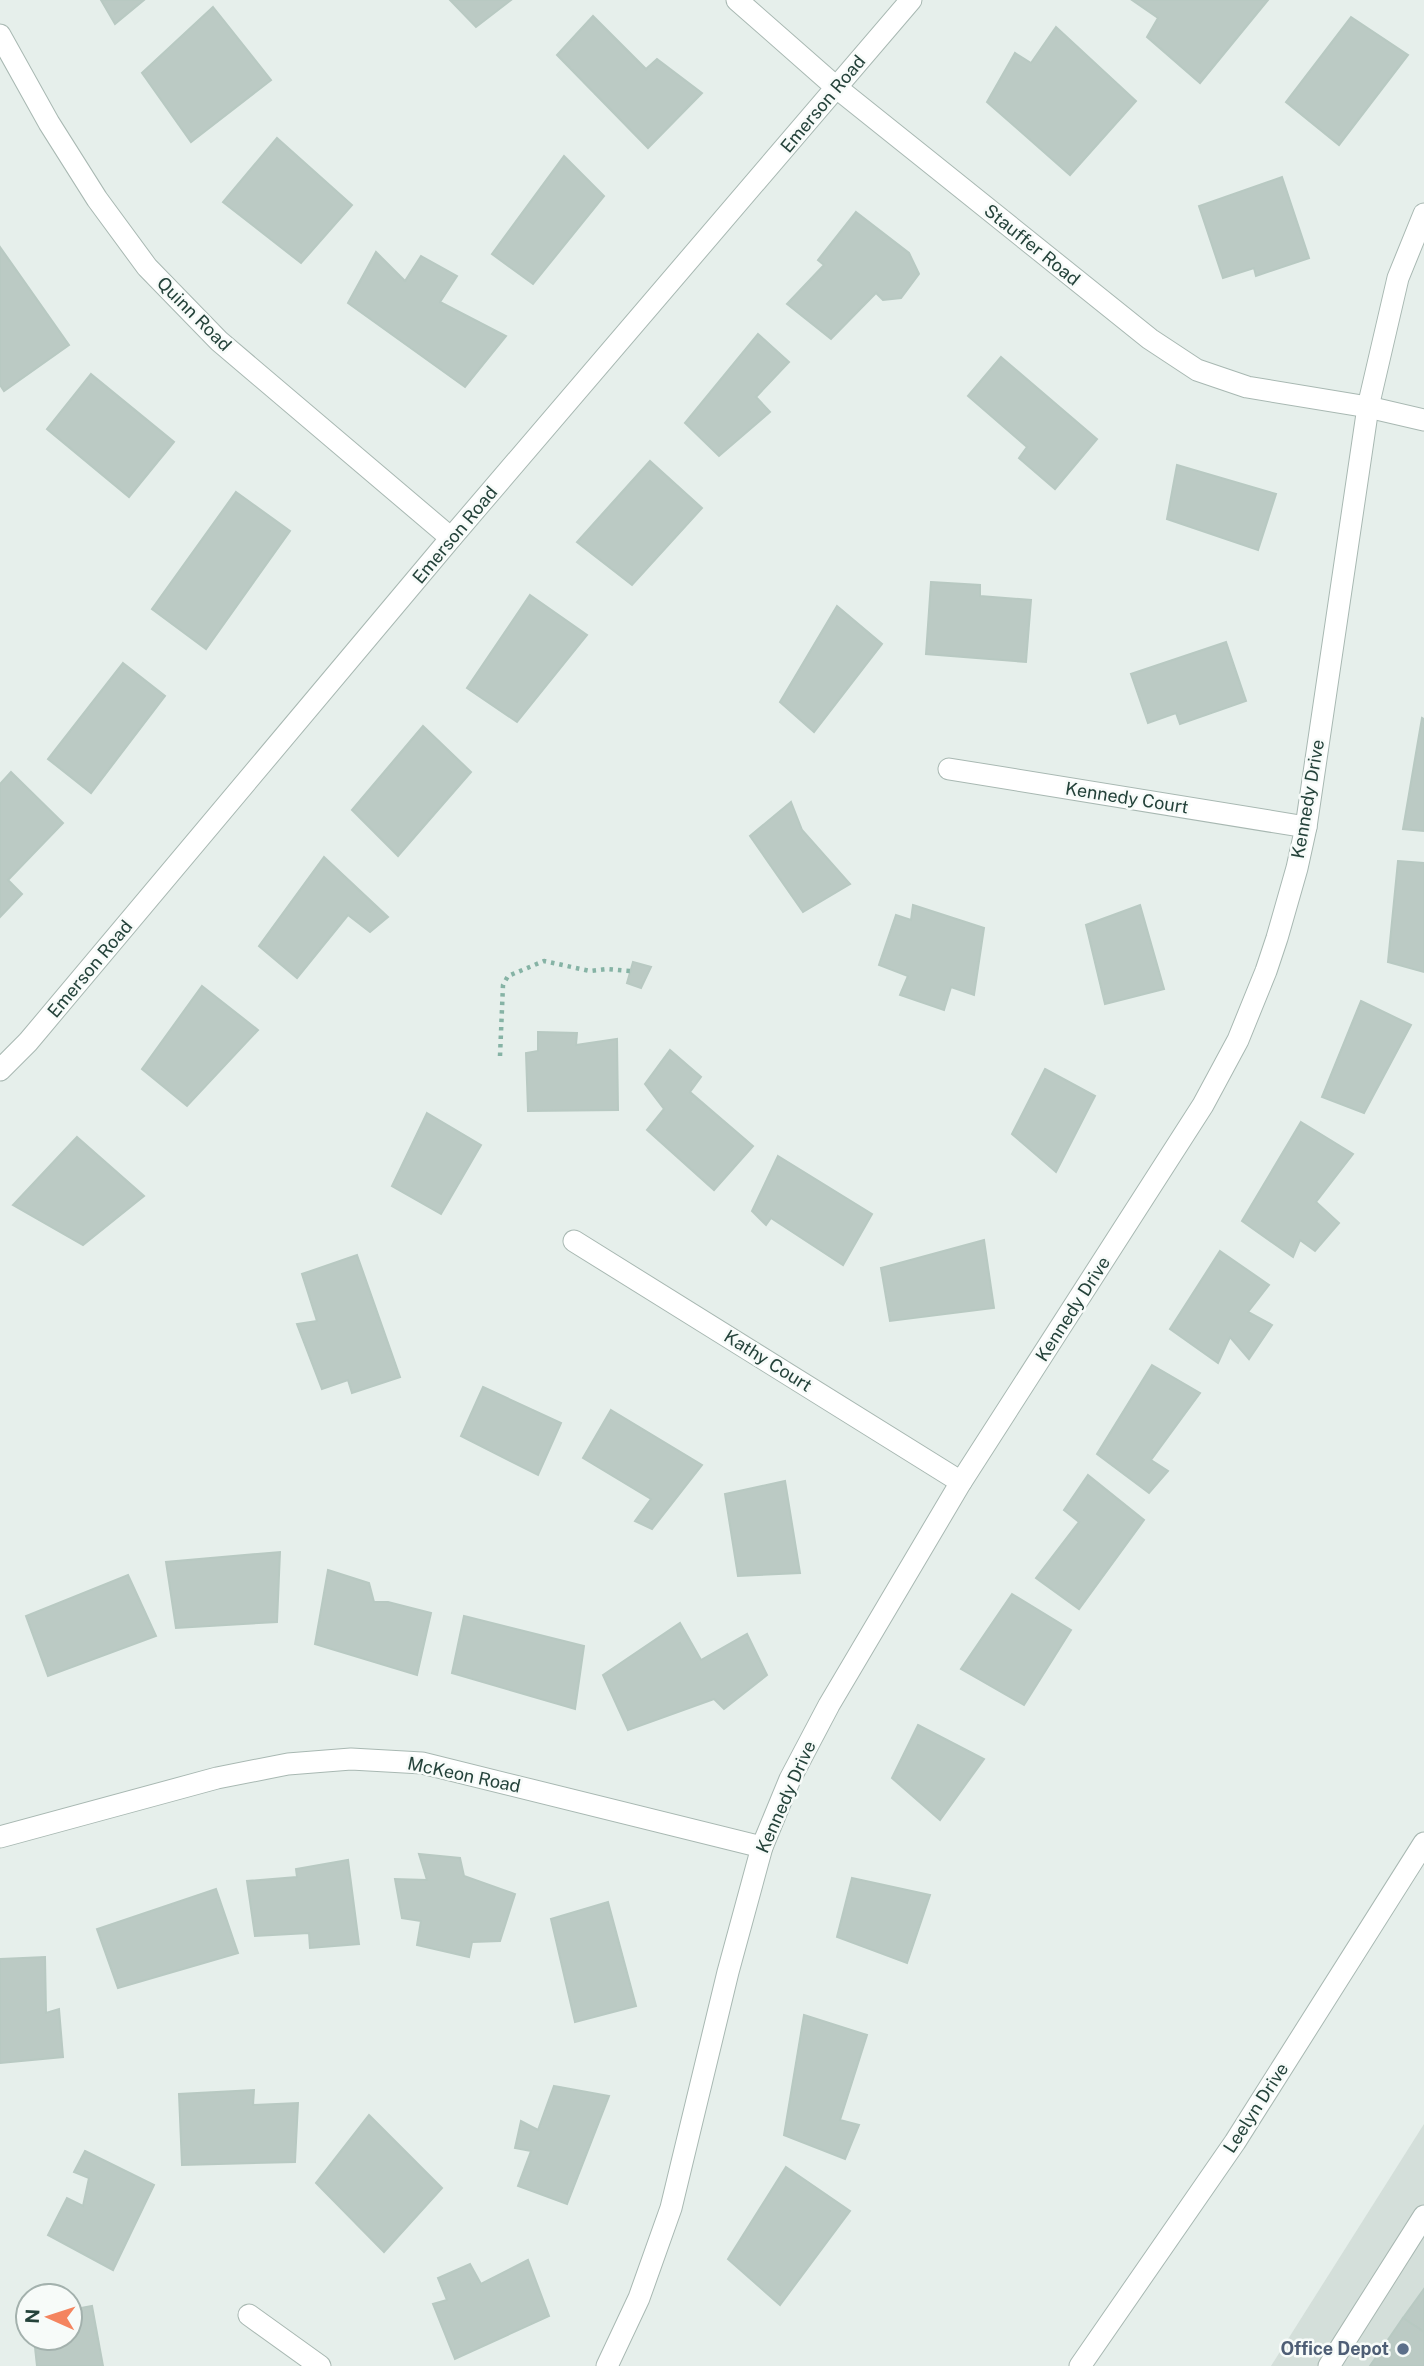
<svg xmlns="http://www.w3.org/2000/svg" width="1424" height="2366" viewBox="0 0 1424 2366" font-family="'Public Sans',sans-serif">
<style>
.built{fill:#d4dfda}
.building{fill:#bbcac4;stroke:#b8c9c2;stroke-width:2}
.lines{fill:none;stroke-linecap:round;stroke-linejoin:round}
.minor-casing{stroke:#a8b8b2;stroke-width:23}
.path{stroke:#86b3a5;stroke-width:4.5;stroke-dasharray:3.5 5;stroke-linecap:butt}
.minor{stroke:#fff;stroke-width:21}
.service-dot{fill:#5c6f8a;stroke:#f7fbf9;stroke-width:2.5}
.labels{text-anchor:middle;stroke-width:5;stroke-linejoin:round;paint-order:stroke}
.street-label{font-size:18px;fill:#24423a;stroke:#f7fbf9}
.service-label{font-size:18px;font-weight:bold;fill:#4e5e75;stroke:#f7fbf9;text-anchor:end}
</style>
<rect width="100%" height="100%" fill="#e6efeb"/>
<polygon class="built" points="1424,2124 1424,2366 1271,2366"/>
<g class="building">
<polygon points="101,0 144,0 115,24"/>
<polygon points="450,0 511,0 476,27"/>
<polygon points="1132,0 1268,0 1200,83 1147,37 1158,18"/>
<polygon points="213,7 271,80 191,142 142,73"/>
<polygon points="593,16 646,69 657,59 702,93 648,148 557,55"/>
<polygon points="1351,17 1408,55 1339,145 1286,102"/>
<polygon points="1056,27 1136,101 1070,175 987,102 1015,53 1031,63"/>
<polygon points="277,138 352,205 301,263 223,202"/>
<polygon points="564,156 604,196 533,284 492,254"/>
<polygon points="1282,177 1309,258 1256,276 1254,268 1223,278 1199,206"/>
<polygon points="856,212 909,253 919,274 901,298 883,300 876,293 831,339 787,304 824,265 818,260"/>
<polygon points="0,247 69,345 4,391 0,385"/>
<polygon points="376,252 405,281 421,256 457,276 440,302 506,336 465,387 348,303"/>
<polygon points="758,334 789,362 756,397 770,412 719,456 685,423"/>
<polygon points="1001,357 1097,439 1055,489 1019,458 1027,447 968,396"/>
<polygon points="91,374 174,442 129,497 47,429"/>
<polygon points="650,461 702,508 632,585 577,542"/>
<polygon points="1177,465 1276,494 1258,550 1167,519"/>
<polygon points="236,492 290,531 206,649 152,609"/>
<polygon points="931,582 980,585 980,596 1031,600 1026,662 926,654"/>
<polygon points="530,595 587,635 517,722 467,688"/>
<polygon points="837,606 882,644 814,732 780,702"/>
<polygon points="1226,642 1246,701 1180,724 1176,713 1148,723 1131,674"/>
<polygon points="123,663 165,696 91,793 48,759"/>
<polygon points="1422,718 1424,719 1424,831 1403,829"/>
<polygon points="423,726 471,772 398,856 352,810"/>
<polygon points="11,772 63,823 8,880 22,894 0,917 0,784"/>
<polygon points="791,802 802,830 850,884 803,912 750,836"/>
<polygon points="324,857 388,917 370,932 348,915 297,978 259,946"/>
<polygon points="1398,861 1424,863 1424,972 1388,962"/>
<polygon points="913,905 984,928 974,995 951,987 944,1010 900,995 908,976 879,965 896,915 911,920"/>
<polygon points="1140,905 1164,989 1105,1004 1086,925"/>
<polygon points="633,962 651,967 641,988 627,983"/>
<polygon points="202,986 258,1030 187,1106 142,1069"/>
<polygon points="1361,1001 1411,1025 1364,1113 1322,1097"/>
<polygon points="538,1032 577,1033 576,1045 617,1039 618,1110 528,1111 526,1053 538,1051"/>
<polygon points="670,1050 701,1077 690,1092 753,1146 714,1190 647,1130 664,1109 645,1084"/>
<polygon points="1045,1069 1095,1096 1056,1172 1012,1134"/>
<polygon points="427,1113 481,1145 441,1214 392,1186"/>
<polygon points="1301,1122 1353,1154 1316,1202 1339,1223 1315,1251 1300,1240 1293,1257 1242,1221"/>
<polygon points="77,1137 144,1196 83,1245 13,1205"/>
<polygon points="778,1156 872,1214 843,1265 771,1218 766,1225 752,1211"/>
<polygon points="984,1240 994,1308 890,1321 881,1268"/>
<polygon points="1220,1251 1269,1285 1248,1312 1272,1325 1249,1359 1230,1337 1218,1363 1170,1329"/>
<polygon points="357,1255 400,1377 352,1393 348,1380 322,1389 297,1324 317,1321 302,1274"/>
<polygon points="1152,1365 1200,1393 1151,1460 1168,1471 1149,1493 1097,1454"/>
<polygon points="483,1387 561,1423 538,1475 461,1436"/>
<polygon points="611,1410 702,1465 652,1529 635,1521 651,1499 583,1458"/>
<polygon points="1088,1475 1144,1520 1079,1609 1036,1578 1079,1522 1064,1510"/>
<polygon points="785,1481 800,1573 738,1576 725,1494"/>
<polygon points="280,1552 277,1622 176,1628 166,1562"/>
<polygon points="328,1570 369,1583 374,1602 388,1602 431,1613 417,1675 315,1644"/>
<polygon points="128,1575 156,1636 48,1676 26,1616"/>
<polygon points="1012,1594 1071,1630 1024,1705 961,1669"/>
<polygon points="464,1616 584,1646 575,1709 452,1673"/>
<polygon points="680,1623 701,1660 747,1634 767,1675 724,1709 714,1699 628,1730 603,1675"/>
<polygon points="918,1725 984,1759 940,1820 892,1778"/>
<polygon points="419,1854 460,1858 464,1876 515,1894 500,1941 472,1942 469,1957 417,1945 421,1921 402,1918 395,1879 427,1880"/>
<polygon points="348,1860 359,1944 310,1948 309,1933 255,1936 247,1881 297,1877 296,1869"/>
<polygon points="852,1878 930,1895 907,1963 837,1937"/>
<polygon points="216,1889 238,1953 118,1988 97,1929"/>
<polygon points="608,1902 636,2006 575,2022 551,1919"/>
<polygon points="45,1957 46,2013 59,2009 63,2057 0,2063 0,1959"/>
<polygon points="804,2015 867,2035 840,2120 859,2125 845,2159 784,2135"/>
<polygon points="554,2086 609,2096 567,2204 518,2186 531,2151 515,2148 521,2121 538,2130"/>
<polygon points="254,2090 253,2105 298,2103 295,2162 182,2165 179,2094"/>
<polygon points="369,2115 442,2188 384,2252 316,2183"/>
<polygon points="85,2151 154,2185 113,2270 48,2235 67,2198 83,2206 89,2178 74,2172"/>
<polygon points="786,2167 850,2211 780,2305 728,2259"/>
<polygon points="528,2260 549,2316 455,2359 433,2304 447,2300 438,2278 470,2264 481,2284"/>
<polygon points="1424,2289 1424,2332 1403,2318"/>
<polygon points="92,2306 103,2366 37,2366 34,2338 70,2338 70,2310"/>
<polygon points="1403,2318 1424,2332 1424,2366 1370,2366"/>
</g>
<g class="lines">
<g class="minor-casing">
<g id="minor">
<polyline points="737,0 837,88 927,160 1150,339 1197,370 1247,387 1368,407 1424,420"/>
<polyline points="0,35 49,123 97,199 147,267 219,341 451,538"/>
<polyline points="949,769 1306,827"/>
<polyline points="0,1070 28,1042 451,538 911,0"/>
<polyline points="574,1241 961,1482"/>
<polyline points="0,1837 217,1778 288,1764 351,1759 422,1763 762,1847"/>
<polyline points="249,2315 320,2366"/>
<polyline points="607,2366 639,2298 671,2208 728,1972 762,1847 790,1779 829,1705 961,1482 1203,1105 1238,1040 1266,971 1277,938 1297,868 1306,827 1368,407 1398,278 1424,214"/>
<polyline points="1080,2366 1235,2142 1424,1843"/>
<polyline points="1329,2366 1424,2216"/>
</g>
</g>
<polyline class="path" points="500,1056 503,985 508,976 544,961 590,971 607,969 630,971"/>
<use href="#minor" class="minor"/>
</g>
<circle class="service-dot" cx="1403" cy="2349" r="7"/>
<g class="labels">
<g class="street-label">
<text transform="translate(823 104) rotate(-50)" y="6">Emerson Road</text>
<text transform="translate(1032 245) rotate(39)" y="6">Stauffer Road</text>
<text transform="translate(194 314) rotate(45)" y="6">Quinn Road</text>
<text transform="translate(455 535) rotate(-50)" y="6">Emerson Road</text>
<text transform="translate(1127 798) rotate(9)" y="6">Kennedy Court</text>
<text transform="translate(1308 799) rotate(-80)" y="6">Kennedy Drive</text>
<text transform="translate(90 969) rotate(-50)" y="6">Emerson Road</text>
<text transform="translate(1073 1309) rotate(-57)" y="6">Kennedy Drive</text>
<text transform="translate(768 1361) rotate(32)" y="6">Kathy Court</text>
<text transform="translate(464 1775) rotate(12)" y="6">McKeon Road</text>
<text transform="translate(786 1797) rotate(-66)" y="6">Kennedy Drive</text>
<text transform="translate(1256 2108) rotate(-57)" y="6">Leelyn Drive</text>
</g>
<g class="service-label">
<text x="1389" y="2355">Office Depot</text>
</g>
</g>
<g transform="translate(49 2317) rotate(273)"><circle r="33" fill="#f7fbf9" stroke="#a3b1ad" stroke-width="2"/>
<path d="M0-5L12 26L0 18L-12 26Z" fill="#f4845f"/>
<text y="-10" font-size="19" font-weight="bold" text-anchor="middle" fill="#24423a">N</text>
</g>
</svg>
